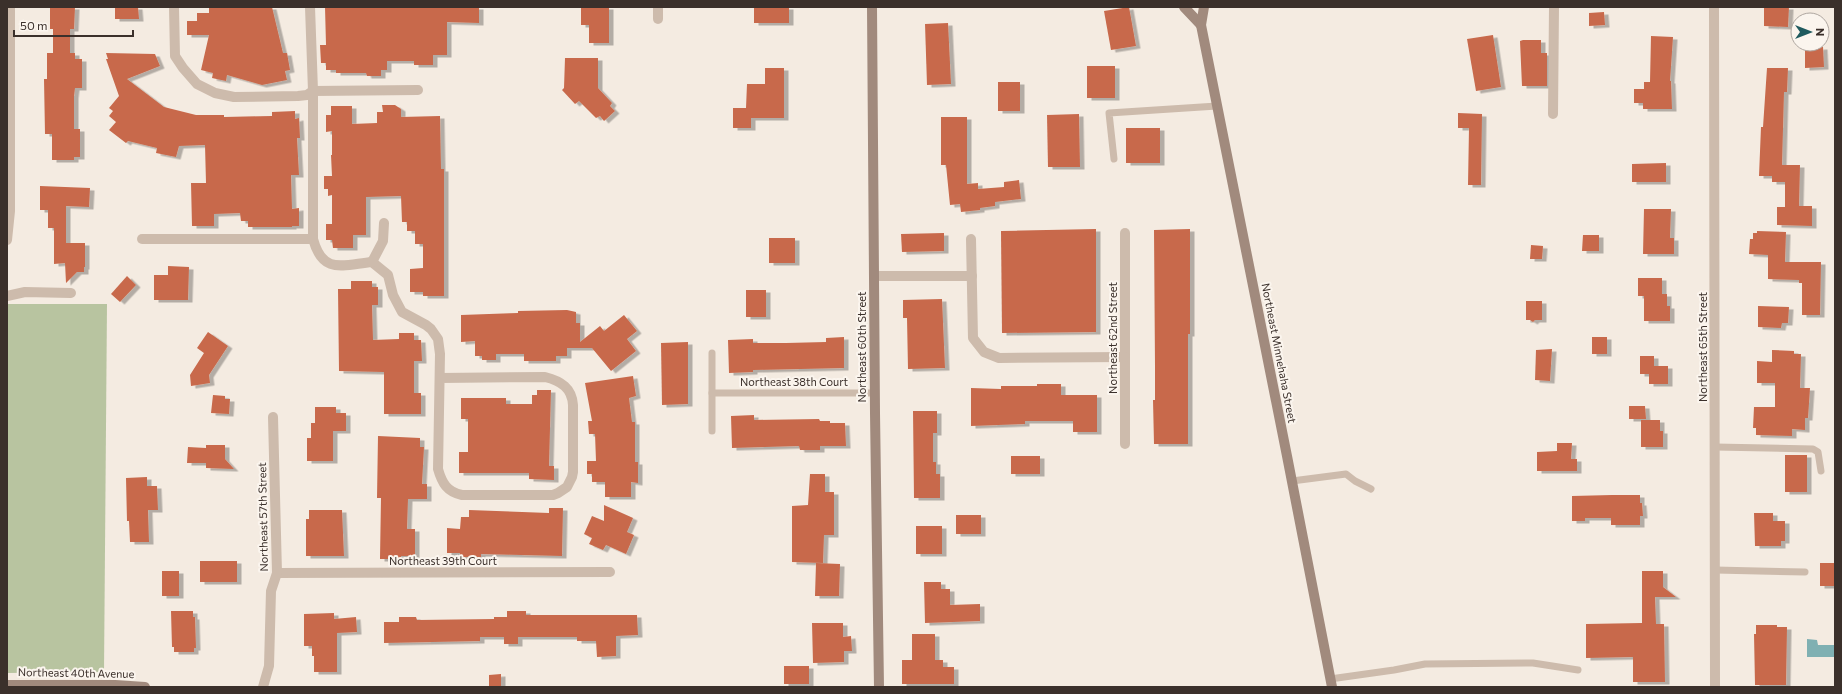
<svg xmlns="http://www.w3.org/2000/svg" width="1842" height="694" viewBox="0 0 1842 694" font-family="Commissioner,sans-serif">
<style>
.green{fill:#b8c4a0}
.water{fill:#7fb0b2}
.building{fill:#c8694b;filter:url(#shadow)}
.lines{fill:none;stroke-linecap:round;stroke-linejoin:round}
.lane{stroke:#cdbbac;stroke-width:7}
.street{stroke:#cdbbac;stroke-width:10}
.secondary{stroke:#a18a7d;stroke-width:10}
.labels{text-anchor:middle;stroke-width:4;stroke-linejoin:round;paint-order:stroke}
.street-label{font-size:11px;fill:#3b302b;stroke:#fbf5ee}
</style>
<defs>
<filter id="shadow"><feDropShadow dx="4.5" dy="2.5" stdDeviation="0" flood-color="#0004"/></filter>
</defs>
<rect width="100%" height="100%" fill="#f4ebe1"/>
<polygon class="green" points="7,304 107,304 104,672 7,673"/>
<polygon class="water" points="1807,639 1817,640 1818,645 1835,645 1835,657 1807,657"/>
<g class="building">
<polygon points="50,7 75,7 74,29 70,29 70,53 75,53 75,59 82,59 82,88 75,88 74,96 74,129 80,129 80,157 74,157 74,160 52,160 52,134 45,134 44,79 47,79 47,53 53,53 53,29 50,29"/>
<polygon points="115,7 138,7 139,19 115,19"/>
<polygon points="209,7 272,7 283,53 287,53 290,70 285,71 287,80 262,85 227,75 226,81 212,78 213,73 201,70 209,35 187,35 187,21 197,21 197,13 209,13"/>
<polygon points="325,7 479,7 479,23 447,22 447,55 433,55 433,65 414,65 414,61 387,61 387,70 381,70 381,76 367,76 366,73 336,73 336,70 326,70 326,63 321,63 320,45 326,45"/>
<polygon points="581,7 609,7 609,43 589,43 589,25 581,25"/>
<rect x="754" y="7" width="35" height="16"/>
<polygon points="1129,7 1136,46 1111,50 1104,11"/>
<polygon points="1764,7 1789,7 1788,27 1764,26"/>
<polygon points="1604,12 1605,25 1589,26 1589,13"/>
<polygon points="948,23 951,84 927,85 925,24"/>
<polygon points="1493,35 1501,87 1476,91 1467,39"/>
<polygon points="1651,36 1673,37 1670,81 1671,81 1672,109 1643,109 1643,103 1634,103 1634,89 1644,89 1644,82 1650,82"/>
<polygon points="1523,40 1541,40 1541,53 1547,53 1547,86 1522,86 1520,41"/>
<polygon points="1823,47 1824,67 1805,68 1805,48"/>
<polygon points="106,53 155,54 160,66 127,79 164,107 196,115 224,115 224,117 272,116 272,112 295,111 295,119 299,118 300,138 297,138 299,175 291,175 292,209 299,208 299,226 292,226 292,227 248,227 248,221 241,221 240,213 214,214 214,226 192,226 191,183 206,183 205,145 179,146 176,157 156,153 157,148 128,141 126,143 109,130 116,122 109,116 113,111 109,108 119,96 106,59 108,59"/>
<polygon points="565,58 598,58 598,88 612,103 610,106 615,111 604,121 600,116 596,118 579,101 575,104 562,90 564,88"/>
<rect x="1087" y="66" width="28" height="32"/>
<polygon points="765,68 784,68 784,118 751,118 751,128 733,128 733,108 746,108 747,84 765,84"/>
<polygon points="1767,68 1788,68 1787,92 1784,92 1782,165 1800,165 1799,206 1812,206 1812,226 1777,225 1777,207 1785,207 1785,182 1772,182 1772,176 1759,176 1761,127 1763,127"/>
<rect x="998" y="82" width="22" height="29"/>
<polygon points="382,105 395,105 401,109 401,117 440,116 441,169 444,169 444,296 423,296 423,292 410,292 410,269 423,268 423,244 415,244 415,231 407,231 407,222 402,222 401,196 366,197 366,235 353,235 353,248 333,248 332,240 326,240 326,224 332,224 332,195 328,196 328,189 324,189 324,176 332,176 331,155 332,155 332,131 326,132 326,115 331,115 331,106 352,106 352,124 377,123 377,112 383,112"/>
<polygon points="1458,113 1482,114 1481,185 1468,185 1469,128 1458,128"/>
<polygon points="1079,114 1080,167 1048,167 1047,115"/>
<polygon points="941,117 967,117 967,184 978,183 978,189 1004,187 1004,182 1019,180 1021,199 995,202 995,206 980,208 980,210 961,212 960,204 950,205 946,165 941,165"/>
<rect x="1126" y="128" width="34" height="35"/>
<polygon points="1666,163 1666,182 1632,182 1632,164"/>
<polygon points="40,186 90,188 89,207 66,206 66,243 85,243 85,267 84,267 84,272 77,272 66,283 65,263 54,264 54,228 48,228 48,210 40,210"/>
<polygon points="1644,209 1671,209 1670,238 1674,238 1674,254 1643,254"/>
<polygon points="1096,229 1096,332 1002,333 1001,231"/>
<polygon points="1190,229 1190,334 1188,334 1188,444 1154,444 1153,400 1155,400 1155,365 1154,230"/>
<polygon points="1757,231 1786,232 1785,262 1821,262 1820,315 1802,315 1802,283 1799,283 1799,280 1768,279 1768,255 1749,254 1750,239 1753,239 1753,233 1757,233"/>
<polygon points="944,233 944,251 902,252 901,234"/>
<polygon points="1583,235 1599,235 1599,251 1582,251"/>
<rect x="769" y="238" width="26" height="25"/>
<polygon points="1531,245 1543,246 1542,259 1530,259"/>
<polygon points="168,266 189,267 188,300 154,300 154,275 168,275"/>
<polygon points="127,276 136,285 120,302 111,294"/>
<polygon points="1638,278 1662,278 1662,294 1667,294 1667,306 1670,306 1670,321 1644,321 1644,296 1638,296"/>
<polygon points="351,281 372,281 372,287 378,287 378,305 372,305 373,340 399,339 399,333 414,333 414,340 421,340 422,361 414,361 414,393 421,393 421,414 384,414 384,372 339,371 338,289 351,289"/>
<rect x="746" y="290" width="20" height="27"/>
<polygon points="942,299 945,368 908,369 907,318 903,318 903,300"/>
<polygon points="1526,301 1542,301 1542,320 1535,320 1533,322 1530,320 1526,320"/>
<polygon points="1758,306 1789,307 1788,323 1782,323 1781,328 1758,327"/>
<polygon points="567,310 576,312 576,323 580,323 580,342 600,326 604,331 624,315 637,331 627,339 636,351 611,371 592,348 567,348 567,356 556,356 556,361 524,361 524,354 496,354 496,360 482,360 482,356 475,356 475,341 461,342 461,315 518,313 518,311"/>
<polygon points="208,332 228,346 209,375 210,383 191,386 190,375 204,353 197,348"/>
<polygon points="844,337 844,368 753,370 753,372 729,373 728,340 753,339 753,343 786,343 826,342 826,338"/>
<rect x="1592" y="337" width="15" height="17"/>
<polygon points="688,342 688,404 662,405 661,343"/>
<polygon points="1552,349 1550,381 1535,380 1536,350"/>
<polygon points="1772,350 1794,351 1794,354 1801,354 1800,388 1810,388 1808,418 1805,418 1805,430 1792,429 1792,436 1756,435 1756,428 1753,428 1754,407 1775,407 1775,383 1757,383 1757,361 1772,362"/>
<polygon points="1640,356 1654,356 1654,366 1668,366 1668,384 1649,384 1649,374 1640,374"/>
<polygon points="633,376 636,396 629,398 632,422 635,422 635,462 638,462 638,483 631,482 631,497 605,497 605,482 592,482 592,474 587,474 587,461 596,461 595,434 589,434 588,421 592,421 585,383"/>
<polygon points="1037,384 1061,384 1061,395 1097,395 1097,432 1073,432 1073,421 1025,421 1025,424 971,426 971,388 1001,389 1001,386 1037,386"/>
<polygon points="537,390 551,390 549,466 554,466 554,480 529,479 529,473 459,473 459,452 468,452 468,419 461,419 461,398 506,398 506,404 532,404 532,395 537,395"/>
<polygon points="213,395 225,396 225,399 230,399 229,414 211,413"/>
<polygon points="1629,406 1645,406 1646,419 1629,419"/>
<polygon points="315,407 336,407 336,413 346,413 346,431 333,431 333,461 307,461 307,438 311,438 311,423 315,423"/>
<polygon points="913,411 937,411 937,433 933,433 933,462 936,462 936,474 940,474 940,498 914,498"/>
<polygon points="754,415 754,420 819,419 820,421 830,421 830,423 845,423 846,446 820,446 820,450 800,450 799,446 732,448 731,416"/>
<polygon points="1641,420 1660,420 1660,431 1663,431 1663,447 1641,447"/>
<polygon points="378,436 420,438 420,447 424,447 422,484 427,484 427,499 408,499 407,529 415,529 415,556 401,556 401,559 380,559 381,498 377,498"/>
<polygon points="1557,443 1572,443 1571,459 1577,459 1577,471 1537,471 1537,452 1557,451"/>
<polygon points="206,445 225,445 225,459 234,469 206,468 206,463 187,463 188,447 206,448"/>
<rect x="1785" y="455" width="22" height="37"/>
<rect x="1011" y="456" width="29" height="18"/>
<polygon points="810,474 825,474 825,492 834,492 834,535 824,535 823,563 792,562 792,506 808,505"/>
<polygon points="147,477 147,486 157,486 158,510 148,510 149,542 130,542 129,521 127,521 126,478"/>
<polygon points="1612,495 1640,495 1640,503 1642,503 1643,516 1640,516 1640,525 1611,525 1611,518 1585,518 1585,521 1572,521 1572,496"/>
<polygon points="604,505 633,518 627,532 634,535 626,554 606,545 603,550 589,544 592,538 584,534 592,516 604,521"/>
<polygon points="549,508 563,508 562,556 481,554 481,557 460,557 460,553 447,553 447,528 460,529 461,517 469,517 469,510 549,513"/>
<polygon points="309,510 342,510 344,556 306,556 306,519 309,519"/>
<polygon points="1754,513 1773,513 1773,521 1785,521 1785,541 1781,541 1781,546 1755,546"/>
<rect x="956" y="515" width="25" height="19"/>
<rect x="916" y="526" width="26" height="28"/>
<rect x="200" y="561" width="37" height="21"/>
<polygon points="816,563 840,564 839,596 815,596"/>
<rect x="1820" y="563" width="15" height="23"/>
<rect x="162" y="571" width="17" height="25"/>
<polygon points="1642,571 1663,571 1663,587 1676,597 1655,597 1656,624 1664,624 1665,682 1633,682 1633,657 1586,658 1586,624 1642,623"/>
<polygon points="924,582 941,582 941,589 950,589 950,605 980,604 980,621 925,623"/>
<polygon points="171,611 193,611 193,617 195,617 196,648 194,648 194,652 174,652 174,647 172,647"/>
<polygon points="507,611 526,611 526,615 637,615 638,635 616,636 616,656 597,657 596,641 577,641 577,637 518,637 518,644 504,644 504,637 480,637 480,641 384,643 384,622 399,622 399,617 416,617 417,620 494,619 494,617 507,617"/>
<polygon points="334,613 334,619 356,617 357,632 337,633 337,672 314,672 314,656 312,656 312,646 304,646 304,614"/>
<polygon points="812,623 843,623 843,637 851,636 852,651 844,651 844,662 813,663"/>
<polygon points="1756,625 1777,625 1777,627 1787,627 1786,685 1755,685 1754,634 1756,634"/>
<polygon points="912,634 935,634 935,660 943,660 943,667 954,667 954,684 902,684 902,660 912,660"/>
<rect x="784" y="666" width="25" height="18"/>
<polygon points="501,674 501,687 489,687 489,675"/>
</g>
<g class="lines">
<g class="lane">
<polyline points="1114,159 1109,113 1217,106"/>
<polyline points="712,353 712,431"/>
<polyline points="712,393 875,393"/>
<polyline points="1715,447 1813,449 1818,452 1821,471"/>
<polyline points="1292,481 1346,474 1355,481 1371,489"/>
<polyline points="1715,570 1805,572"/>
<polyline points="1330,679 1394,670 1425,664 1533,663 1578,670"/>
</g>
<g class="street">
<polyline points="174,7 175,56 183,68 197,84 215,93 234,97 298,96 307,95 313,91 418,90"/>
<path d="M 310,7 L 313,91 L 313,239 C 323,275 342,265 372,262 L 388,275 L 393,295 L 402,312 L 426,325 L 431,329 L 438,339 L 440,354 L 438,469 C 442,483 447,492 462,495 L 553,495 L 558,493 L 567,487 L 572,477 L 573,472 L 573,405 C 572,388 561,381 545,377 L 440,378"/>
<polyline points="658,7 658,19"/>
<polyline points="1714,7 1715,687"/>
<polyline points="1553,114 1554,7"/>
<polyline points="1125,233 1125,444"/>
<polyline points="142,239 313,239"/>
<polyline points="971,239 973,338 984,352 999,358 1125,357"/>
<polyline points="7,240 10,211 10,7"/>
<polyline points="372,262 383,241 384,223"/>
<polyline points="874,276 972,276"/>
<polyline points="7,296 25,292 71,293"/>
<polyline points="277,573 610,572"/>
<polyline points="263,687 269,666 271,591 277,573 273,417"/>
</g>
<g class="secondary">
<polyline points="872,7 875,413 879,687"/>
<polyline points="1184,7 1201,25"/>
<polyline points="1204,7 1201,25 1287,456 1332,687"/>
<polyline points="7,685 115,685 145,687"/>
</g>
</g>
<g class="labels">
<g class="street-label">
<text transform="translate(1113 338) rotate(-90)" y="4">Northeast 62nd Street</text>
<text transform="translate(862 347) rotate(-90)" y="4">Northeast 60th Street</text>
<text transform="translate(1703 347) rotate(-90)" y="4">Northeast 65th Street</text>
<text transform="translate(1279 353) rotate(79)" y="4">Northeast Minnehaha Street</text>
<text x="794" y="386">Northeast 38th Court</text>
<text transform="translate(263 517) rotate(-91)" y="4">Northeast 57th Street</text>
<text x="443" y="565">Northeast 39th Court</text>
<text transform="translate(76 673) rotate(1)" y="4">Northeast 40th Avenue</text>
</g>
</g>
<rect width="1842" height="694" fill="none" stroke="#3b302b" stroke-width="16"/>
<g transform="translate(1810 32) rotate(90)"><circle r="19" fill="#fbf5ee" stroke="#aea6a0"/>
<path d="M0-3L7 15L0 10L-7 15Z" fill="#1f5a5e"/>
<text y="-6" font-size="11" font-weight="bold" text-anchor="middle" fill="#3b302b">N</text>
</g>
<path d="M14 30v6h119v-6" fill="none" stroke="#3b302b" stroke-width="2"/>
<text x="20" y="30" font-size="12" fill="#3b302b" stroke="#fbf5ee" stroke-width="3" paint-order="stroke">50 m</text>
</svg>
